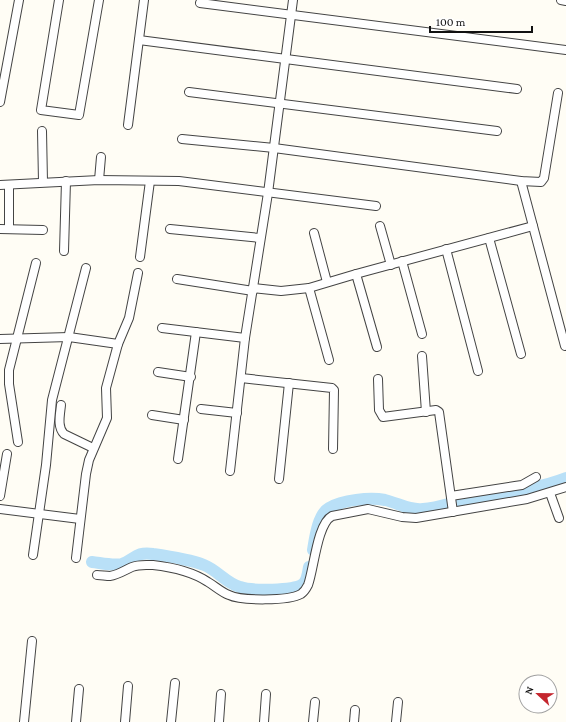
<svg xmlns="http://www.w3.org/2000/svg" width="566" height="722" viewBox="0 0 566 722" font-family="'Crimson Pro',serif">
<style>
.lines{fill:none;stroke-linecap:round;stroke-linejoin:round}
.river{stroke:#b9e0f7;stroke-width:12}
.street-casing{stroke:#444;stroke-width:10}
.street{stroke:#fff;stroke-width:8}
</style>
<rect width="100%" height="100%" fill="#fffdf5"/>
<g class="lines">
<g class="river">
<path d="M 313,550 C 315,538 318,514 329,508 C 342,500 370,497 385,500 C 398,503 410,511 423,509 C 438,508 453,502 468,499 C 500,493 535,490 566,478"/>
<path d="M 92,562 C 101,563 113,566 122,564 C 134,560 136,551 153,554 C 167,556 191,560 204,565 C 217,570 226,583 240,587 C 251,591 294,591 303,584 C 307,581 308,573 309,567"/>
</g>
<g class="street-casing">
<g id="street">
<polyline points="59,0 41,110 79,115 99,0"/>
<polyline points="561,0 566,1"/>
<polyline points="200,3 566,50"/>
<polyline points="139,40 517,89"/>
<polyline points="189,92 497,131"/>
<polyline points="0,102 19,0"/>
<polyline points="128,125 144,0"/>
<polyline points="42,131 43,182"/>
<polyline points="182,139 274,148 521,181 541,182 544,178 558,93"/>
<polyline points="99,180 101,157"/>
<polyline points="521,181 565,346"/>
<polyline points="0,185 99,180 179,181 376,206"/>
<polyline points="380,226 391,265"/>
<polyline points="0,229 43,230"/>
<polyline points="9,229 9,185"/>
<polyline points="170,229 260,238"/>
<polyline points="314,233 327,282"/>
<polyline points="489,238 521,354"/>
<polyline points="446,249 478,371"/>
<polyline points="64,251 66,181"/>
<polyline points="140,257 150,181"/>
<polyline points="402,261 422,334"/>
<polyline points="356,274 377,347"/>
<polyline points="177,279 253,291"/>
<polyline points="253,288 281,291 309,288 356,274 533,226"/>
<polyline points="309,288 329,360"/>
<polyline points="162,328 245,338"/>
<polyline points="0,339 69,337 118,344"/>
<polyline points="422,356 426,412"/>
<polyline points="158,372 191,377"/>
<polyline points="241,378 332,388 334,390 333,449"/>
<polyline points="378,379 379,410 383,417 436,410 439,412 453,512"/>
<path d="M 61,405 C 60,415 57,427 64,434 L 93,448"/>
<polyline points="201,409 237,413"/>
<polyline points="152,415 184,420"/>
<polyline points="18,442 9,384 9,370 36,263"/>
<polyline points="178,459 196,332"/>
<polyline points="230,471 245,338 268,193 293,0"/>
<polyline points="279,479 289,383"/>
<polyline points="550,493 559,518"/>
<polyline points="0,496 7,454"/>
<polyline points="451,496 515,486 522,485 536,477"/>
<polyline points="0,509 80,519"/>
<polyline points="33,555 46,465 52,400 86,268"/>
<polyline points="76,558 86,474 89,460 107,418 106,388 118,344 129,318 138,273"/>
<path d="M 97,575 C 101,575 106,576 110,576 C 118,575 125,570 132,567 C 139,564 146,565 153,565 C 171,567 193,572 208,582 C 215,586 221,592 229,595 C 241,601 289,601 301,594 C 304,592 306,589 308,585 C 314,569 317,524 332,516 L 368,509 L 402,517 L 416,518 L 527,499 L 566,487"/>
<polyline points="24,722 32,641"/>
<polyline points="76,722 79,689"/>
<polyline points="125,722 128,686"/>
<polyline points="171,722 175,683"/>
<polyline points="219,722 221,694"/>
<polyline points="264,722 266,694"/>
<polyline points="313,722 315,702"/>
<polyline points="354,722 355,710"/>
<polyline points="396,722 398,702"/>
</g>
</g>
<use href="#street" class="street"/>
</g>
<g transform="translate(538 694) rotate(292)"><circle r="19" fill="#ffffff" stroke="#a0a0a0"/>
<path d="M0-3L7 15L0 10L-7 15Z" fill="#c4262e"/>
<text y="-6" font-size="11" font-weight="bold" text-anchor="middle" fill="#111111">N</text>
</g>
<path d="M430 26v6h102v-6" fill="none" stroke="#111111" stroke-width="2"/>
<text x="436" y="26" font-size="12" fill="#111111" stroke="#ffffff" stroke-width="3" paint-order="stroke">100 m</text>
</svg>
